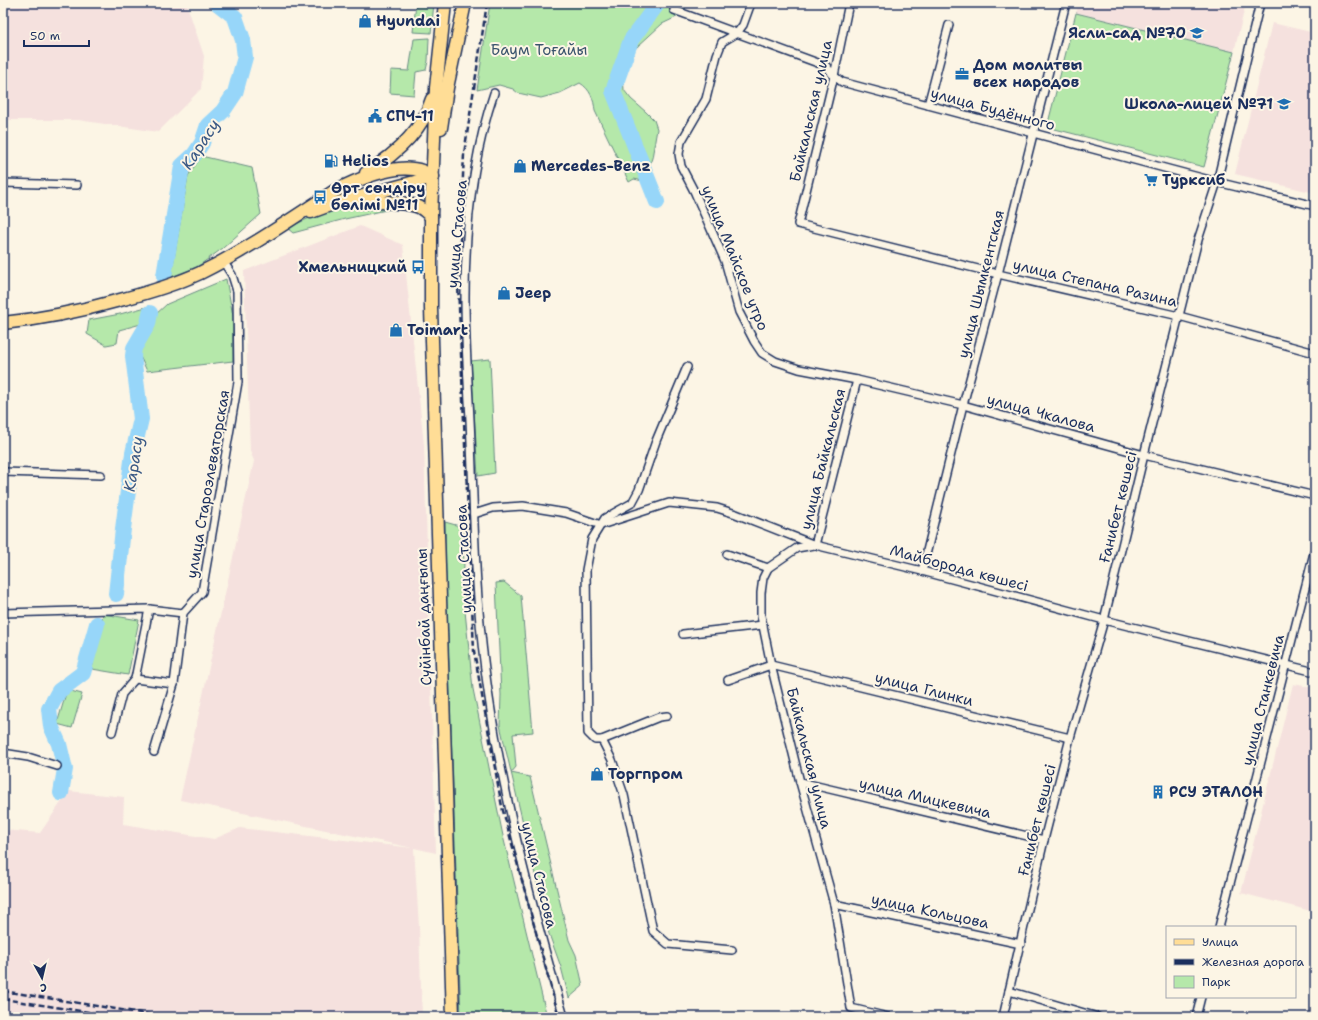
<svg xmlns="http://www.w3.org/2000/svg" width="1318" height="1020" viewBox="0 0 1318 1020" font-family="'Shantell Sans',sans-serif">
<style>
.built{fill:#f5e1de}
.green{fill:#b5e8aa;stroke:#688c84}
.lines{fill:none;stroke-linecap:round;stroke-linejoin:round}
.river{stroke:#97d6f9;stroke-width:16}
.street-casing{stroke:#1b2f5e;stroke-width:10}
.primary-casing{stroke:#1b2f5e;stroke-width:15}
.street{stroke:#fcf5e5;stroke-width:7}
.primary{stroke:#ffdd96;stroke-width:12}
.rail{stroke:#1b2f5e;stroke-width:2.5;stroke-dasharray:6 3;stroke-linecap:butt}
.labels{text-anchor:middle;stroke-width:4;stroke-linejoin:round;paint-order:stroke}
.poi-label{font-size:15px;font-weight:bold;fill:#1b2f5e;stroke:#fcf5e5;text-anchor:start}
.park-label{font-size:15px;fill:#3a546d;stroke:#fcf5e5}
.street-label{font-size:15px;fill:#1b2f5e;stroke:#fcf5e5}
.water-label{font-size:16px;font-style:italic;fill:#3a5985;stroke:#fcf5e5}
</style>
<rect width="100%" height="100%" fill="#fcf5e5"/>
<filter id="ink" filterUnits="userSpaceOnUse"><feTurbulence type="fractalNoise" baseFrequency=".025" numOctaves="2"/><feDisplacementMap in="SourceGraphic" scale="8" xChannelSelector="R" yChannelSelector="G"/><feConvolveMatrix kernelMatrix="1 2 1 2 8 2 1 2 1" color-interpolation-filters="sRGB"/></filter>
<g filter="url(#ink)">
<g class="built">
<polygon points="3,3 187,3 188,8 204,56 201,89 158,132 78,120 3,120"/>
<polygon points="1079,3 1246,3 1234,52 1076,13"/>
<polygon points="1272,23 1315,33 1315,193 1235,174"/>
<polygon points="360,226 403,245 424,445 436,853 414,848 419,927 422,1017 3,1017 3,830 40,833 69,791 124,797 123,824 214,839 240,828 413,848 180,800 254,461 250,451 244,271"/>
<polygon points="1293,684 1315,688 1315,912 1241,893"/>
</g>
<g class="green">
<polygon points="416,3 434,3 431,33 413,32"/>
<path d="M 490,3 L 688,3 L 683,14 L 662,24 L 637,47 L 626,59 L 623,75 L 624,90 L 631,99 L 646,112 L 654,120 L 657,129 L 652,158 L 648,169 L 647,182 L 634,179 L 629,182 L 595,111 C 594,99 590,89 580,83 L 560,93 L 541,98 L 518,93 L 513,89 L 499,85 L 477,90 Z"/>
<polygon points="1076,13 1234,52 1204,167 1047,127"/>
<polygon points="429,38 428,61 426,70 416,72 414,95 390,93 391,70 409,71 414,39"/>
<polygon points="201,156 252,168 261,214 223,248 197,267 171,277 188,176"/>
<polygon points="359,205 400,207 345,219 293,233 287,228 330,209"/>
<polygon points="226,279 233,316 233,361 147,371 137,350 155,315 167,304"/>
<polygon points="146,307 141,324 119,330 117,343 106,345 87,334 89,320 120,314"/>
<polygon points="490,359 495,473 478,476 471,361"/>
<polygon points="445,522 463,527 465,611 473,689 503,836 547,1017 461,1017 445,553"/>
<polygon points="504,582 521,596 533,732 513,734 516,767 511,773 530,777 569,940 576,955 583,986 569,998 561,967 549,934 500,725 501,695 496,583"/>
<polygon points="103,614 139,620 128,675 92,669"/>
<polygon points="67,690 82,694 72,728 57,724"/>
</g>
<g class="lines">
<g class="river">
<polyline points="657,202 613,91 631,40 658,3"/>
<polyline points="164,276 182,166 194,155 202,143 208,125 223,111 235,93 245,57 243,40 235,17 217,3"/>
<polyline points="116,594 123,529 133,453 141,419 133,356 134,348 148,324 150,313"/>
<polyline points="61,793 65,769 59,744 51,726 49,709 59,691 83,673 97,624"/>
</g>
<g class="street-casing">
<g id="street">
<polyline points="751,3 743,25 737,33 722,42 717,55 706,99 681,142 679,154 681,166 695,193 725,261 739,312 754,341 762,353 775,361 799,369 857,380 963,405 1144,455 1315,496"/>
<polyline points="849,3 834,76 798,224 998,274 1179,316 1315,353"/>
<polyline points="674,10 826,66 834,76 842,82 1217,182 1315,206"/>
<path d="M 494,93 C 472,158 465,229 465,297 C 465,338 468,379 470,420 C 474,502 474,586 485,669 C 500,787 531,903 564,1017"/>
<polyline points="928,105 949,25"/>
<polyline points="3,183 77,185"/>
<polyline points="3,472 101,475"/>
<polyline points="474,514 493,508 523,506 566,513 601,525 669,503 717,508 736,514 815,545 922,571 1104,620 1315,672"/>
<polyline points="814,545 797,548 768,568 763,578 761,593 761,616 771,665 800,782 834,904 851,1008 888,1017"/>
<polyline points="815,545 857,380"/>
<polyline points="727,554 768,568"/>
<polyline points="922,571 963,405 998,274 1066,3"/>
<polyline points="149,609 135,679 174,684"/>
<polyline points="3,613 149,609 183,613"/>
<polyline points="683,634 763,625"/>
<polyline points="728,680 771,665 1070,738"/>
<polyline points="667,716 659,717 602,740 595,740 588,733 586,570 592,539 605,518 632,503 639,490 656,441 687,367"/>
<polyline points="112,732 122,694 135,679"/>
<polyline points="602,740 612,760 624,795 653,931 668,944 732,950"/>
<polyline points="154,752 174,684 183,613 202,592 238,382 237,291 232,275 223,261"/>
<polyline points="3,753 28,757 57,766"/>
<polyline points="800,782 1044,840"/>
<polyline points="834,904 1021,944"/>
<polyline points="1219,927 1315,549"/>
<polyline points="1009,991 1098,1017"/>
<polyline points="1003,1017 1044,840 1070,738 1104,620 1144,455 1198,240 1217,182 1260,3"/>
<polyline points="1196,1017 1201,997"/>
</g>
</g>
<g class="primary-casing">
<g id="primary">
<polyline points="445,3 436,88 431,216 431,308 453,1017"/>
<polyline points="441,128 447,88 465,3"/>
<path d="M 366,173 C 395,155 422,131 432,99"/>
<path d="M 360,202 C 375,202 404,201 419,207 C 423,209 427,213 431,216"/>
<polyline points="311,212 330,205 433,177"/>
<path d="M 3,323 C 42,319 81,311 120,300 C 147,293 174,285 200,273 C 247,250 290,220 333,192 C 356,180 396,162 422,171 C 426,172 429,175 433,177"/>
</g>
</g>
<use href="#street" class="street"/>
<use href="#primary" class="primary"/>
<g class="rail">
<polyline points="487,3 464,154 458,284 474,651 502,807 559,1017"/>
<polyline points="3,991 166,1017"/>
<polyline points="3,999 120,1017"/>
</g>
</g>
</g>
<defs>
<g id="shop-bare" transform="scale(1.08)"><path d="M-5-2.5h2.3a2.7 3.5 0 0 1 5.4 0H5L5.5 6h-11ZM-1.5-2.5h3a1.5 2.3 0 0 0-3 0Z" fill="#1f6fb2" stroke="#fcf5e5" stroke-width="2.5" paint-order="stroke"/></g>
<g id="school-bare" transform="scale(1.08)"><path d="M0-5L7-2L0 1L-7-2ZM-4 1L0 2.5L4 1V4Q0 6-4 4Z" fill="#1f6fb2" stroke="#fcf5e5" stroke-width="2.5" paint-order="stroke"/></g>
<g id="office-bare" transform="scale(1.08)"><path d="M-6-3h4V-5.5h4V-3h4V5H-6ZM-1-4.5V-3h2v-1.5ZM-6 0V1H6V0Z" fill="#1f6fb2" stroke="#fcf5e5" stroke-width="2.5" paint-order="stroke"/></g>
<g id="civic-bare" transform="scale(1.08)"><path d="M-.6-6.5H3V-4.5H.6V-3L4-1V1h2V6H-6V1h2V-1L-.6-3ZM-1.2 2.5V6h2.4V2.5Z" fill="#1f6fb2" stroke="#fcf5e5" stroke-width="2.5" paint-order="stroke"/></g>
<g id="fuel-bare" transform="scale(1.08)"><path d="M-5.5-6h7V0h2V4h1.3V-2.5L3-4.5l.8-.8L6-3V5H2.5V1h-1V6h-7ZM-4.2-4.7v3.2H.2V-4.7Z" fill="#1f6fb2" stroke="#fcf5e5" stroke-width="2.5" paint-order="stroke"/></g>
<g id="supermarket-bare" transform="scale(1.08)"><path d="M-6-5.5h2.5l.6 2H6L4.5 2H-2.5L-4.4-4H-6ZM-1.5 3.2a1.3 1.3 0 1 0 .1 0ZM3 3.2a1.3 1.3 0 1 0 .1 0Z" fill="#1f6fb2" stroke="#fcf5e5" stroke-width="2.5" paint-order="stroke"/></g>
<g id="bus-bare" transform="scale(1.08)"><path d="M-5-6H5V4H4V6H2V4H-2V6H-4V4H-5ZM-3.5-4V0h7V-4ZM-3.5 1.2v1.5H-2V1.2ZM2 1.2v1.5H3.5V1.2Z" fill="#1f6fb2" stroke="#fcf5e5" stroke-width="2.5" paint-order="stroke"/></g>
<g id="building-bare" transform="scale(1.08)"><path d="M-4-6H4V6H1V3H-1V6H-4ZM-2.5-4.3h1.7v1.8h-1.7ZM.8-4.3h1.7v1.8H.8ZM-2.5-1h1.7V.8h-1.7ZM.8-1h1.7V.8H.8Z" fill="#1f6fb2" stroke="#fcf5e5" stroke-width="2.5" paint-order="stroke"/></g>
</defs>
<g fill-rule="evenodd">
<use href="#shop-bare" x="365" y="21"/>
<use href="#school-bare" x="1197" y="33"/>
<use href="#office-bare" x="962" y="74"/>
<use href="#school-bare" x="1284" y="104"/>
<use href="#civic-bare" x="375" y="116"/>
<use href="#fuel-bare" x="331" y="161"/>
<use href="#shop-bare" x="520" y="166"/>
<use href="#supermarket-bare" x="1151" y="180"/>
<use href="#bus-bare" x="320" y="197"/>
<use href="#bus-bare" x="418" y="267"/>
<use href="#shop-bare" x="504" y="293"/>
<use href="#shop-bare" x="396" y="330"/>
<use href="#shop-bare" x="597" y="774"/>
<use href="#building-bare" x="1158" y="792"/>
</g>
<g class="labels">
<g class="poi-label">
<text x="376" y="26">Hyundai</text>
<text x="1186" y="38" text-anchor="end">Ясли-сад №70</text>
<text x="973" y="70">Дом молитвы<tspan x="973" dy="17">всех народов</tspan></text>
<text x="1273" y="109" text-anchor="end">Школа-лицей №71</text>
<text x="386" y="121">СПЧ-11</text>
<text x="342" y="166">Helios</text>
<text x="531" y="171">Mercedes-Benz</text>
<text x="1162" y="185">Турксиб</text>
<text x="331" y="193">Өрт сөндіру<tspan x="331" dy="17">бөлімі №11</tspan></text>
<text x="407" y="272" text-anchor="end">Хмельницкий</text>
<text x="515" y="298">Jeep</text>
<text x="407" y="335">Toimart</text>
<text x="608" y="779">Торгпром</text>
<text x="1169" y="797">РСУ ЭТАЛОН</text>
</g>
<g class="park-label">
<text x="539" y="55">Баум Тоғайы</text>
</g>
<g class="street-label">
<text transform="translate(993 109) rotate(15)" y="5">улица Будённого</text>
<text transform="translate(811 111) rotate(-77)" y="5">Байкальская улица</text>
<text transform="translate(457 234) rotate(-85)" y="5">улица Стасова</text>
<text transform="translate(735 258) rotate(68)" y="5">улица Майское утро</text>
<text transform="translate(1095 283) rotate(13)" y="5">улица Степана Разина</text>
<text transform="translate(981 284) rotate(-76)" y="5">улица Шымкентская</text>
<text transform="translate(1041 413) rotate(15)" y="5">улица Чкалова</text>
<text transform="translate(823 459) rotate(-76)" y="5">улица Байкальская</text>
<text transform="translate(208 484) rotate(-80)" y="5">улица Староэлеваторская</text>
<text transform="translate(1118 507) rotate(-76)" y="5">Ғанибет көшесі</text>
<text transform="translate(464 559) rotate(-93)" y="5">улица Стасова</text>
<text transform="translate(959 568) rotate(15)" y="5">Майборода көшесі</text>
<text transform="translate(424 617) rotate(-92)" y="5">Сүйінбай даңғылы</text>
<text transform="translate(924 689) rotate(14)" y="5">улица Глинки</text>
<text transform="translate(1263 700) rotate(-76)" y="5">улица Станкевича</text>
<text transform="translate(809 758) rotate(76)" y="5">Байкальская улица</text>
<text transform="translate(925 798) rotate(13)" y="5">улица Мицкевича</text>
<text transform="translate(1037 820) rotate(-76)" y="5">Ғанибет көшесі</text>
<text transform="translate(539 875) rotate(76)" y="5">улица Стасова</text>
<text transform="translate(930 911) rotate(12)" y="5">улица Кольцова</text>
</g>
<g class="water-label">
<text transform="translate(200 144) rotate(-57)" y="6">Карасу</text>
<text transform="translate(133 464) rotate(-81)" y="6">Карасу</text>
</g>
</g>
<rect width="1318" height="1020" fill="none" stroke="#fcf5e5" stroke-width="16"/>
<rect x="8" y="8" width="1302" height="1004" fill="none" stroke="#1b2f5e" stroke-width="1.5" filter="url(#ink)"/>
<rect x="1166" y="926" width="130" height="72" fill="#fcf5e5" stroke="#a2a6af"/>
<rect x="1174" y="939" width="20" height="6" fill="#ffdd96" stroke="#a2a6af"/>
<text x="1202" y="946" font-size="12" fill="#1b2f5e">Улица</text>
<rect x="1174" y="959" width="20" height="6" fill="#1b2f5e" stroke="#a2a6af"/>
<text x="1202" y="966" font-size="12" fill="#1b2f5e">Железная дорога</text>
<rect x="1174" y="976" width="20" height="12" fill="#b5e8aa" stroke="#a2a6af"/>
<text x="1202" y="986" font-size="12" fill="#1b2f5e">Парк</text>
<g transform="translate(42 978) rotate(172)" stroke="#fcf5e5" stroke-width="3" paint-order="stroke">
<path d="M0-3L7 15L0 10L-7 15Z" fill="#1b2f5e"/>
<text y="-6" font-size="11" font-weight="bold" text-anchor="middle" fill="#1b2f5e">С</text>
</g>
<path d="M24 40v6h65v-6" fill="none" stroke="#1b2f5e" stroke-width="2"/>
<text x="30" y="40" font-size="12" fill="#1b2f5e" stroke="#fcf5e5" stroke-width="3" paint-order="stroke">50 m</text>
</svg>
